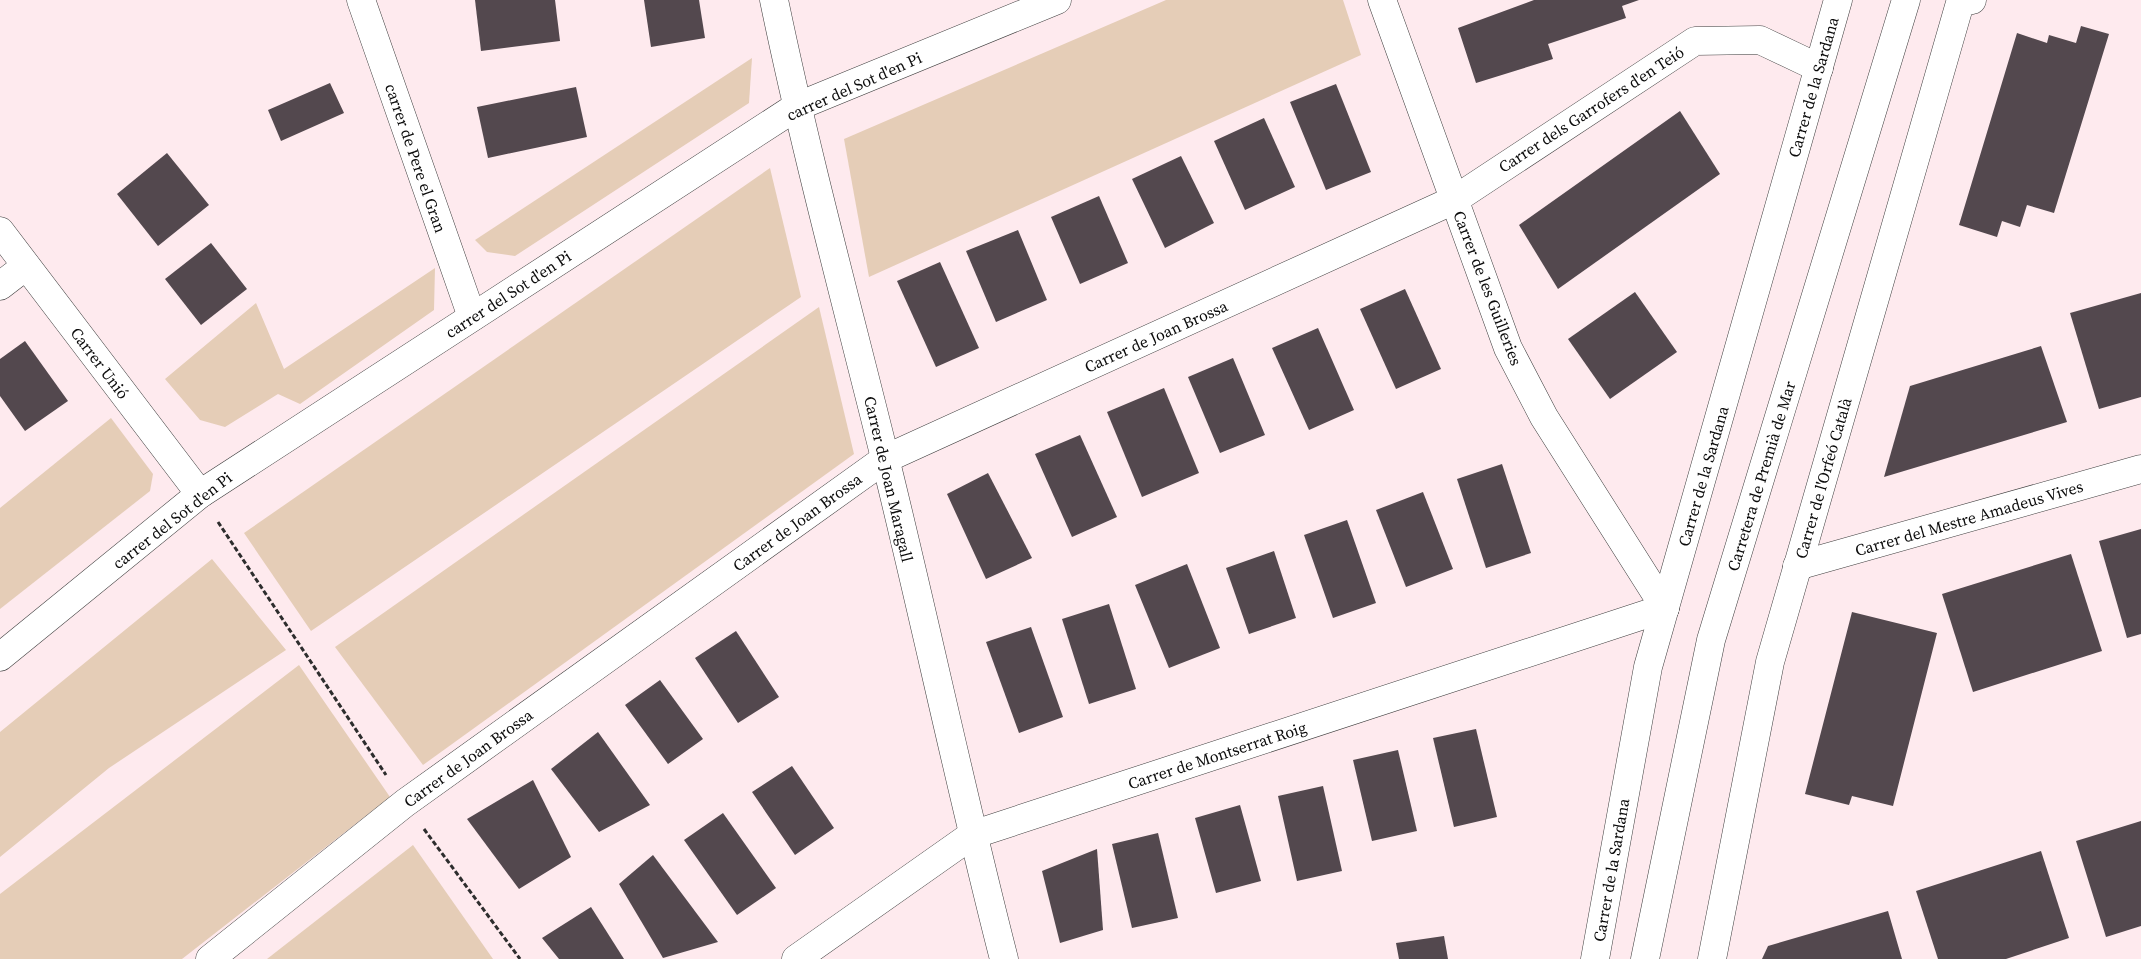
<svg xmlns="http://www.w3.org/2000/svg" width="2141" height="959" viewBox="0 0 2141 959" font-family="'Source Serif 4',serif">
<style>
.green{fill:#e5cdb7}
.building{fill:#53484e}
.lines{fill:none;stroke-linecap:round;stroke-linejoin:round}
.minor-casing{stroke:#3e3e3e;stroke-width:29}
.path{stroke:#2d2d2d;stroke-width:3;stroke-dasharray:5 2.5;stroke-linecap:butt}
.minor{stroke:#fff;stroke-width:28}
.labels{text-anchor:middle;stroke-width:5;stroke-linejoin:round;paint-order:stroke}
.street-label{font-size:16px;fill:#0b0b0b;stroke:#fff}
</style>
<rect width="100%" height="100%" fill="#feeaee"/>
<g class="green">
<polygon points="1166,0 1343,0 1361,55 869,277 844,139"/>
<polygon points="752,58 749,103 515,256 487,252 475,240"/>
<polygon points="770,168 801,297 311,631 244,533"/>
<polygon points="435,268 434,310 300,404 278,394 225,427 200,420 165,379 256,303 284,369"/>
<polygon points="819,307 854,454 423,765 335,647"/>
<polygon points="111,418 153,474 150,491 0,609 0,508"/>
<polygon points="212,559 286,650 109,768 0,857 0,732"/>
<polygon points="299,665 390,797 182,959 0,959 0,894"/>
<polygon points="413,845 493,959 267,959"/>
</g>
<g class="building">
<polygon points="475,0 555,0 560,41 481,51"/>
<polygon points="644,0 699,0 705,38 651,47"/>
<polygon points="1534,0 1639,0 1622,6 1626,18 1548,44 1553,59 1476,83 1458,28"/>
<polygon points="2081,26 2109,34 2054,213 2027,205 2020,227 2002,221 1997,237 1959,225 2017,33 2047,43 2049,35 2076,43"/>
<polygon points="330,83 344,113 281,141 268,110"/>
<polygon points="1336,84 1371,172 1326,190 1290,102"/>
<polygon points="576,87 587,137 488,158 477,107"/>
<polygon points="1680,111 1720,174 1558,289 1519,225"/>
<polygon points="1264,118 1295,187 1245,210 1214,141"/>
<polygon points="167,153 209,205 158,246 117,194"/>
<polygon points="1181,156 1214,223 1165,248 1132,179"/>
<polygon points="1099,196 1128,263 1080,284 1051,217"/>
<polygon points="1018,230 1047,300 996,322 966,251"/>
<polygon points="211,243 247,289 201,325 165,279"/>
<polygon points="940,262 979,348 936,367 897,281"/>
<polygon points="1405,289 1441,369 1396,389 1360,309"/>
<polygon points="1635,292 1677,352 1610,399 1568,339"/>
<polygon points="2141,293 2141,397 2099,409 2070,313"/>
<polygon points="1318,328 1354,410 1309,430 1272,348"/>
<polygon points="25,341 68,401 25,431 0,396 0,359"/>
<polygon points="2041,346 2067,422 1884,477 1910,386"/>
<polygon points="1233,358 1265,435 1220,453 1188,377"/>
<polygon points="1164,388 1199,473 1142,497 1107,412"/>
<polygon points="1080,435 1117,517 1072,537 1035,454"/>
<polygon points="1502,464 1531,553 1486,568 1457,479"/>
<polygon points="988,473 1032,558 986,579 947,494"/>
<polygon points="1423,492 1453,569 1406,587 1376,510"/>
<polygon points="1347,520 1376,603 1333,618 1304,535"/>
<polygon points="2141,529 2141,634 2127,638 2099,541"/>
<polygon points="1274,551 1296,618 1249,634 1226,568"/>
<polygon points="2071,554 2102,651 1973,692 1942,594"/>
<polygon points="1187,564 1220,648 1169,668 1135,585"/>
<polygon points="1109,604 1136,689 1089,704 1062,619"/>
<polygon points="1852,612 1937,633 1893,806 1852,796 1849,805 1805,794"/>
<polygon points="1031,627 1063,717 1019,733 986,642"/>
<polygon points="736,631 779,697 738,723 695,658"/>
<polygon points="660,680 703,739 668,764 625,705"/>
<polygon points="1476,729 1497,817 1454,827 1433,738"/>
<polygon points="598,732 650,805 599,832 551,769"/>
<polygon points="1398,750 1417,831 1372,841 1353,760"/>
<polygon points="792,766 834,828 795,855 752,792"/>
<polygon points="533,780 571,857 519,889 467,819"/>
<polygon points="1323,786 1342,871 1297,881 1278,796"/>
<polygon points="1240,805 1261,881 1216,893 1195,818"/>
<polygon points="723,813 776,888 737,915 684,840"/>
<polygon points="2141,821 2141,926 2106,937 2076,841"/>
<polygon points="1158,833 1178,918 1132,928 1112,844"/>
<polygon points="1097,849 1103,930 1060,943 1042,871"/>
<polygon points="2041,851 2069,938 2006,959 1938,959 1916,891"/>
<polygon points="653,855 718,942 663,958 619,884"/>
<polygon points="591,907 624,959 559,959 542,938"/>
<polygon points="1888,911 1902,959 1762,959 1768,946"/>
<polygon points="1444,936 1448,959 1399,959 1396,943"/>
</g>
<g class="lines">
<g class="minor-casing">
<g id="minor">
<polyline points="361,0 472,317"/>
<path d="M 774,0 C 806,154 847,305 885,458 C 926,624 961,792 1004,959"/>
<polyline points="1382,0 1508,348 1544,417 1665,608"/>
<polyline points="0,231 200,494"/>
<polyline points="0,286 26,266"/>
<polyline points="1797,566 2141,469"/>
<polyline points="0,657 200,494 796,107 1057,0"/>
<polyline points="210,959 405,803 885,459 1454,200 1695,41 1760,40 1819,68"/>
<polyline points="796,959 972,835 1665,608"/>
<polyline points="1595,959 1648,667 1838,0"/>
<polyline points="1645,959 1711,640 1906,0"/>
<polyline points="1712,959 1770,662 1960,3 1972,0"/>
</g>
</g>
<g class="path">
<polyline points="218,522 386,775"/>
<polyline points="424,829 520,959"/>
</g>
<use href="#minor" class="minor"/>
</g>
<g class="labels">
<g class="street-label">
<text transform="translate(854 86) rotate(-24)" y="6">carrer del Sot d'en Pi</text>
<text transform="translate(1813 87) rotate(-74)" y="6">Carrer de la Sardana</text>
<text transform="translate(1591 109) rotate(-33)" y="6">Carrer dels Garrofers d'en Teió</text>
<text transform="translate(416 158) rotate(71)" y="6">carrer de Pere el Gran</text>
<text transform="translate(1488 288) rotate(69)" y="6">Carrer de les Guilleries</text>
<text transform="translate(508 294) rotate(-33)" y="6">carrer del Sot d'en Pi</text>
<text transform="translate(1156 336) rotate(-24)" y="6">Carrer de Joan Brossa</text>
<text transform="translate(100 363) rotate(53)" y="6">Carrer Unió</text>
<text transform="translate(1703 476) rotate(-74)" y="6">Carrer de la Sardana</text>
<text transform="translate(1761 476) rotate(-73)" y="6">Carretera de Premià de Mar</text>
<text transform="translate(1823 478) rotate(-74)" y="6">Carrer de l'Orfeó Català</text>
<text transform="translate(889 479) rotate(77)" y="6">Carrer de Joan Maragall</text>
<text transform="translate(1969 518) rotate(-16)" y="6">Carrer del Mestre Amadeus Vives</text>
<text transform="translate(172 520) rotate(-38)" y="6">carrer del Sot d'en Pi</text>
<text transform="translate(797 522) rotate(-36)" y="6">Carrer de Joan Brossa</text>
<text transform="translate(1217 755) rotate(-18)" y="6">Carrer de Montserrat Roig</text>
<text transform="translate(468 758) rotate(-36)" y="6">Carrer de Joan Brossa</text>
<text transform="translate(1611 870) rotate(-80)" y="6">Carrer de la Sardana</text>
</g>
</g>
</svg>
